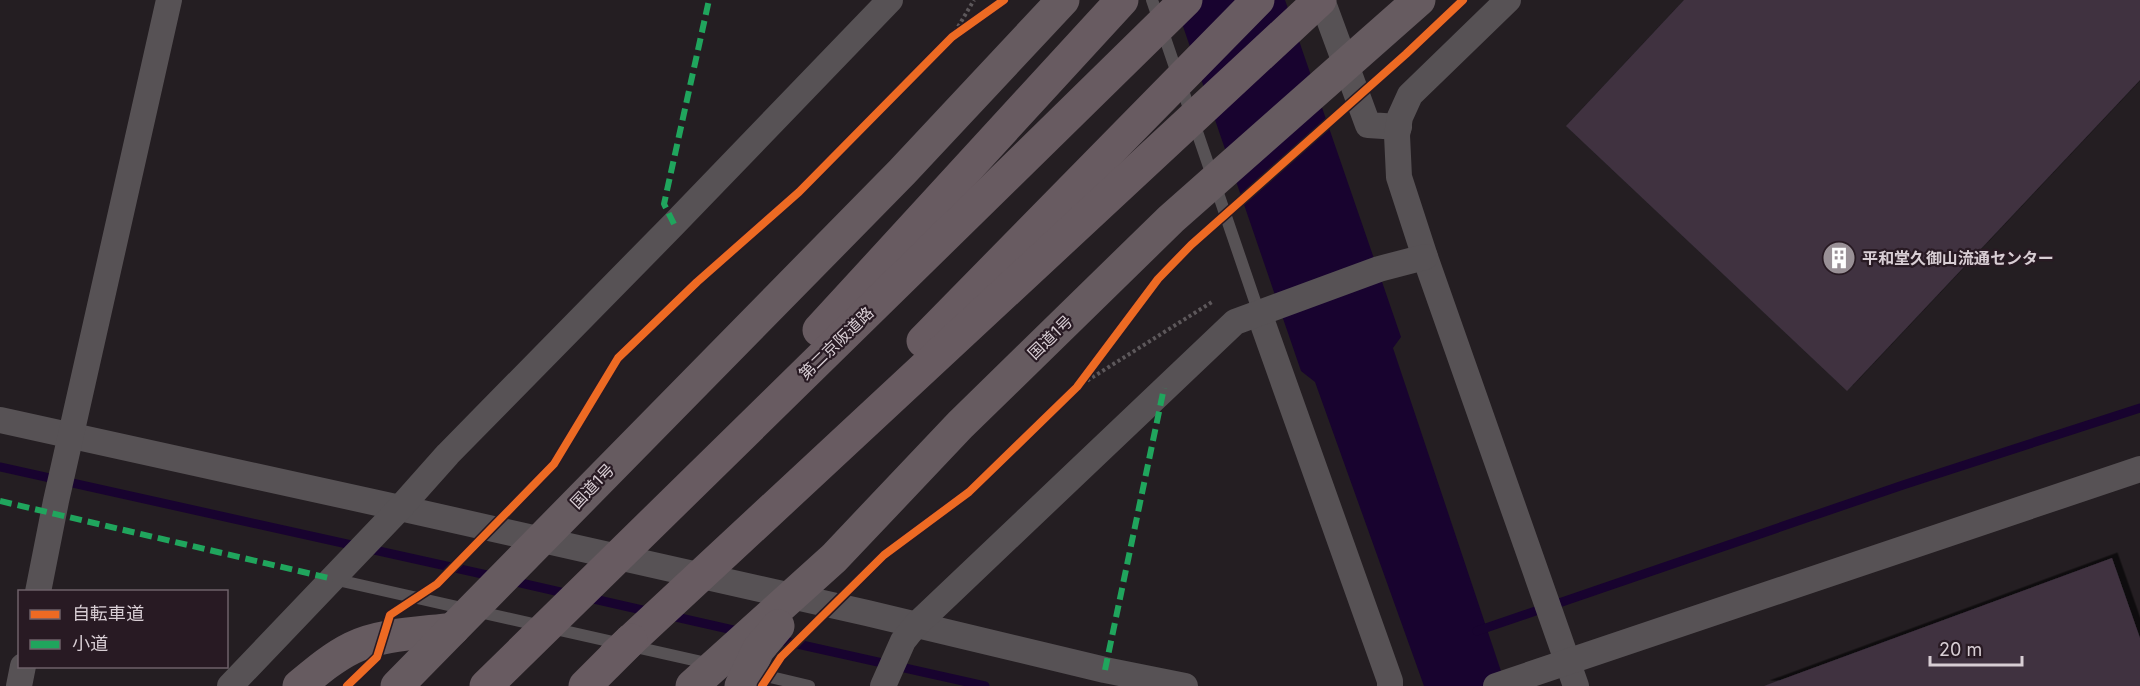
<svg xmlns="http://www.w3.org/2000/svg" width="2140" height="686" viewBox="0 0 2140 686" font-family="Inter,'Noto Sans JP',sans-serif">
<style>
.water{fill:#18032f}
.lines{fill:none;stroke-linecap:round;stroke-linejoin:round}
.stream{stroke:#18032f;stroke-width:9}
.building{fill:#3f3240;filter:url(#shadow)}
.path{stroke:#5d585b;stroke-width:4;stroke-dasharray:3 3;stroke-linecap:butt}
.service{stroke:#575255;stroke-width:12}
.minor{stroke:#575255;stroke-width:26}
.trunk{stroke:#665b60;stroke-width:33}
.motorway{stroke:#685b61;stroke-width:33}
.quiet{stroke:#20a55d;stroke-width:6;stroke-dasharray:12 6;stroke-linecap:butt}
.cycleway-casing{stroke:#281a23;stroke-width:11}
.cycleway{stroke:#ed6a23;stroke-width:8}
.labels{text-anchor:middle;stroke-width:4.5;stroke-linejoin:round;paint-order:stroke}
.poi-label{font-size:16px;font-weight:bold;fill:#d8ced4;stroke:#281a23;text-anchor:start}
.street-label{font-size:16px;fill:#d8ced4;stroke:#281a23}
</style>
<defs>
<filter id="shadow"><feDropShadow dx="5.5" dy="-5.5" stdDeviation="0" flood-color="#0009"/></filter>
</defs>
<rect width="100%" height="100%" fill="#241e22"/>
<polygon class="water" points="1174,0 1285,0 1401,337 1393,348 1506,686 1424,686 1315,382 1301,371"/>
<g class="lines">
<g class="stream">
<polyline points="0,467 496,577"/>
<polyline points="512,581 569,594"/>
<polyline points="585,597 651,612"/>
<polyline points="667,615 742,632"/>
<polyline points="1477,631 1903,485 2140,408"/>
<polyline points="775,639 985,686"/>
</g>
</g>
<g class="building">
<polygon points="1684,0 2140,0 2140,80 1847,391 1566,126"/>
<polygon points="2112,558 2140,638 2140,686 1764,686"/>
</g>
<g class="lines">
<g class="path">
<polyline points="952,37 974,0"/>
<polyline points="1077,387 1212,302"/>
</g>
<g class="service">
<polyline points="1152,0 1259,313"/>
<polyline points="333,579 711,664"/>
<polyline points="749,672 809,686"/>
</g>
<g class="minor">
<polyline points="1322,0 1368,125 1399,127"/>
<polyline points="1508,0 1410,95 1400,117 1397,135 1399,177 1425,257 1576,686"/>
<polyline points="1259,313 1390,681 1390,686"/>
<polyline points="0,420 400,508 867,613 1105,670 1185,686"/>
<polyline points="38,592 56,501 169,0"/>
<polyline points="19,686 23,666"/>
<polyline points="230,686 400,508 448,454 674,224 890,0"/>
<polyline points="883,686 903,641 915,626 1235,322 1379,269 1425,257"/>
<polyline points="1496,686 2140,469"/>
</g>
<g class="trunk">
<path d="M 299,686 C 316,672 332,658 352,648 C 379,634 423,633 453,629"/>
<polyline points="397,686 902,172 1063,0"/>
<polyline points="692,686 834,558 960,425 1171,219 1419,0"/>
<polyline points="741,686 758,650 778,626"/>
</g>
<g class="motorway">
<polyline points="819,330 1122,0"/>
<polyline points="923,341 1258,0"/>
<polyline points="615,655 1320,0"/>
<polyline points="486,686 1186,0"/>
<polyline points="585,686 631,640"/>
</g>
<g class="quiet">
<polyline points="674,224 664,204 709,0"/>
<polyline points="0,501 333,579"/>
<polyline points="1105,670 1164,388"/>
</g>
<g class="cycleway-casing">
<g id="cycleway">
<polyline points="347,686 377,657 390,615 437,584 554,464 618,358 697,282 799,192 952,37 1004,0"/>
<polyline points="762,686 781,657 884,555 969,492 1077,387 1158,279 1191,245 1406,54 1463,0"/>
</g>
</g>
<use href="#cycleway" class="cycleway"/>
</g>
<defs>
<g id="building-disc" transform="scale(1.725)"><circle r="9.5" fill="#999096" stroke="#281a23"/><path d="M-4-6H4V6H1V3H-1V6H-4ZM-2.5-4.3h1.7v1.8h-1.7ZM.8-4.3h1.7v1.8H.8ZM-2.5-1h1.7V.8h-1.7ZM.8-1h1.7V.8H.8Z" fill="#fff"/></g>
</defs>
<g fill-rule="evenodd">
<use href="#building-disc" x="1839" y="258"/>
</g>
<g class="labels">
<g class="poi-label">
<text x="1862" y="264">平和堂久御山流通センター</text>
</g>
<g class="street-label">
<text transform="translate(1050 337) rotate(-44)" y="6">国道1号</text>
<text transform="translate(836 343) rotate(-44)" y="6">第二京阪道路</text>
<text transform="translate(592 486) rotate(-46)" y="6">国道1号</text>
</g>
</g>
<rect x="18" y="590" width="210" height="78" fill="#281a23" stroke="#6e626a" stroke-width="1.5"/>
<rect x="30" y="610" width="30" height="9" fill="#ed6a23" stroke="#6e626a" stroke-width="1.5"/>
<text x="72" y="620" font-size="18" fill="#d8ced4">自転車道</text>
<rect x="30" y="640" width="30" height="9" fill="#20a55d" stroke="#6e626a" stroke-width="1.5"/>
<text x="72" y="650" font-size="18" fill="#d8ced4">小道</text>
<path d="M1930 656v9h92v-9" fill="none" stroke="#d8ced4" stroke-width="3"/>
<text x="1939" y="656" font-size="18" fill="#d8ced4" stroke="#281a23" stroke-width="4.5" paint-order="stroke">20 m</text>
</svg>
